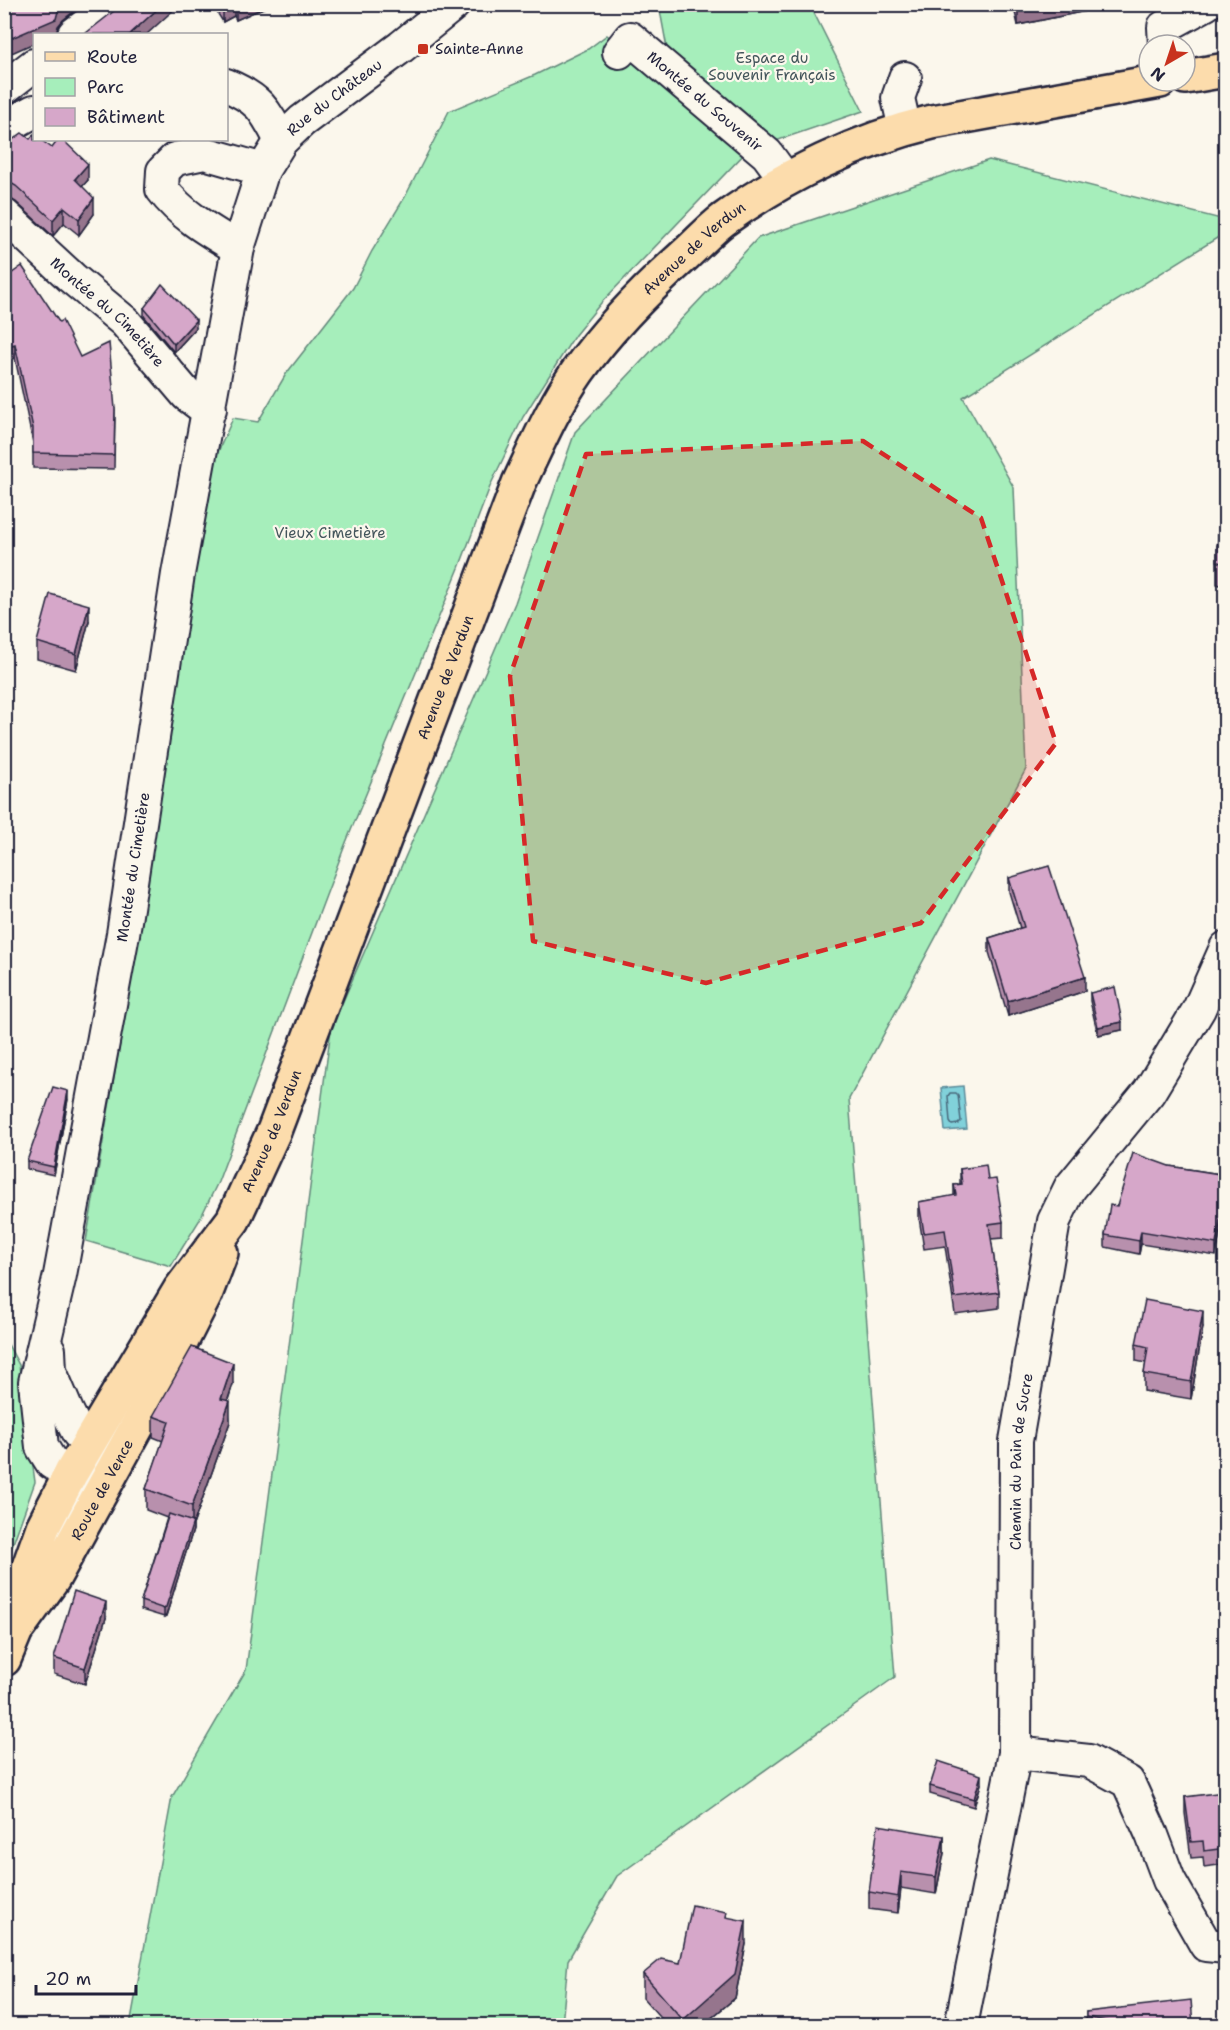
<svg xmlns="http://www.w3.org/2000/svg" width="1230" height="2030" viewBox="0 0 1230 2030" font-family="'Shantell Sans',sans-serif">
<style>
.green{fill:#a6eebb;stroke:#64887b;stroke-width:1.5}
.water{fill:#81d1da;stroke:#5b8b9a;stroke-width:1.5}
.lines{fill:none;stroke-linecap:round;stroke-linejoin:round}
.shore{stroke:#48687b;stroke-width:1.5}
.minor-casing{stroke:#22223b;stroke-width:36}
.major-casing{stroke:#22223b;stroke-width:38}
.minor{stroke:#fbf7ec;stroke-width:32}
.major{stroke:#fcdcac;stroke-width:33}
.wall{fill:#b890ad;stroke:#22223b;stroke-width:1.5}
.shaded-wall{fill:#96758d;stroke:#22223b;stroke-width:1.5}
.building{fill:#d6a7c9;stroke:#22223b;stroke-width:1.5}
.marked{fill:#d62828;fill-opacity:0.2;stroke:#d62828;stroke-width:4.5;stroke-dasharray:12 8;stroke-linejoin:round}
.poi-dot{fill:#c8321e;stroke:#fbf7ec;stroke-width:2}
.labels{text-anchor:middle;stroke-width:4.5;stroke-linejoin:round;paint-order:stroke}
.poi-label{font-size:15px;fill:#22223b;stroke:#fbf7ec;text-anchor:start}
.park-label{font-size:15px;fill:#43555b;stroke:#fbf7ec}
.street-label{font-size:15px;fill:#22223b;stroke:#fbf7ec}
</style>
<rect width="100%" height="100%" fill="#fbf7ec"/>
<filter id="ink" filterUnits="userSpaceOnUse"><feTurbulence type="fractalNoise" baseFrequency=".0167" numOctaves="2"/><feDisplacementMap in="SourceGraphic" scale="12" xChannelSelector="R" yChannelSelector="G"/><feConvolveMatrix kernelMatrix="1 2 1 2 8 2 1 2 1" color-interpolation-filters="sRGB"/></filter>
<g filter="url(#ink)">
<g class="green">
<polygon points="659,5 810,5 863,111 767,144 669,59"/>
<polygon points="607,35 748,150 601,303 575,335 523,417 491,484 459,568 345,845 218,1182 199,1221 171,1266 86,1241 134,961 146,837 206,479 233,418 258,422 286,374 353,288 372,251 405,197 449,111 535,75 588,49"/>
<polygon points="989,160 1225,220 1225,233 963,397 1014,488 1026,769 849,1099 895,1677 617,1876 568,1960 562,2025 130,2025 172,1797 246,1670 331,1029 515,603 575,432 758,238"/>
<polygon points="5,1339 19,1365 35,1482 5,1566"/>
</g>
<polygon class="water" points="963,1086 967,1129 945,1131 941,1088"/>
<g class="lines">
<polygon class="shore" points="950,1093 956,1093 958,1095 961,1121 958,1124 952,1125 950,1122 948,1096"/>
<g class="minor-casing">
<g id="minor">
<polyline points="74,34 114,4"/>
<polyline points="1165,45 1164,27 1206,4"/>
<path id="s1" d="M 619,52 L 630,38 L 767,154 L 786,180"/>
<polyline points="905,78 898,98 905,129"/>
<path d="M 226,85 C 260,99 265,110 281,141"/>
<polyline points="4,88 34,65"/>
<polyline points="4,128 34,111"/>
<path id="s2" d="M 4,215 L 72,278 L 125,322 L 187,395 L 199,404 L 210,409"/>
<path d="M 238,248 C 211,232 181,215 162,189 L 163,171 L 175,159 L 204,153 L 263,170"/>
<polyline points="49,1350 50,1371 67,1411 78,1433 89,1444 84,1481 60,1545"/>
<path id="s3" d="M 136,1416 L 105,1449 L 71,1473 L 52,1463 L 42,1447 L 35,1382 L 60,1275 L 123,934 L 178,574 L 238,248 L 263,170 L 281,141 L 302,121 L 401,47 L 454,4"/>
<polyline points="1015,1753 1089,1761 1128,1782 1152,1835 1169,1880 1206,1945 1226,1947"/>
<path id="s4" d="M 961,2026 L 1015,1753 L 1016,1441 L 1054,1221 L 1070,1188 L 1149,1092 L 1199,1009 L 1226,948"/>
</g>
</g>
<g class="major-casing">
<g id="major">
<polyline points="1185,77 1226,70"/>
<path id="s5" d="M 19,1626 L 53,1579 L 151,1401 L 205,1295 L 221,1253"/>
<path id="s6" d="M 4,1659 L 16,1630 L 22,1586 L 43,1527 L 71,1473 L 180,1290 L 233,1220 L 274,1131 L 519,483 C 537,445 554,405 578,371 C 609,327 647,289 686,254 C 698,243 710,230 723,220 C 785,175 858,140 932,122 L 1160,81"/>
</g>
</g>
<use href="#minor" class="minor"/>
<use href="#major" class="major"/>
</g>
<g class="wall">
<polygon points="212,4 272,4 236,20 234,16 223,22"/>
<polygon points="1013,4 1096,4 1096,9 1018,25"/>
<polygon points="30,139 88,180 82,186 94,214 79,235 64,223 53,236 16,202 9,198 4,198 4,146"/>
<polygon points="4,272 80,357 115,409 114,469 33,468 33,443 15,358"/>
<polygon points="144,308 196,328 174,352 144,316"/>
<polygon points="4,464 9,497 9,511 4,512"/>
<polygon points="1226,465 1226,587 1217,584 1217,546 1218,540 1218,518 1219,514 1218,506 1218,484"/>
<polygon points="89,621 76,670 37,659 37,642"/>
<polygon points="1009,878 1085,991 1008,1016 989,952 989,938 1020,928 1009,892"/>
<polygon points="1090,993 1122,1030 1098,1035 1090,1001"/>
<polygon points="68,1099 54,1175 27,1169 27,1161"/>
<polygon points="1169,1166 1226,1175 1226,1198 1216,1256 1141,1244 1139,1254 1105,1247 1105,1235 1117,1206"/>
<polygon points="960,1169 988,1180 1003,1222 1003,1238 991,1239 999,1292 999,1308 955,1314 945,1246 924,1249 919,1218 919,1202 954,1196 954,1185 960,1184"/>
<polygon points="1203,1327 1191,1399 1144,1391 1144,1374 1146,1363 1136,1361 1136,1344"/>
<polygon points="233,1384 228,1400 230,1422 193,1525 193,1530 166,1616 164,1617 141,1610 141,1601 167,1518 146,1510 146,1489 163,1441 153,1437 153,1416"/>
<polygon points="106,1618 85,1684 54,1674 54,1658"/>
<polygon points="981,1784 974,1807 930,1794 930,1786"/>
<polygon points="1185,1797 1226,1804 1226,1864 1204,1867 1203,1857 1191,1858 1185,1813"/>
<polygon points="944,1836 944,1853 936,1894 901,1888 898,1913 869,1909 869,1892"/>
<polygon points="727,1917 746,1944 735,1998 703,2025 667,2025 643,1998 643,1974 680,1963"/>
<polygon points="1086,2012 1193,2025 1086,2025"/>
</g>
<g class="shaded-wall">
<polygon points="63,4 83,4 63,20 58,26 56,34 34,34 34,43 14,52 4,54 4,39 58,11"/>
<polygon points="163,4 180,4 147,34 130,34"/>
<polygon points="227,4 234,4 234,16 223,22 223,7"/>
<polygon points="237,4 272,4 236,20 236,5"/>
<polygon points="1044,4 1096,4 1096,9 1018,25 1018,10"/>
<polygon points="88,164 88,180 75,195 75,179"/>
<polygon points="94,198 94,214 79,235 79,219"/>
<polygon points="64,207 64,223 53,236 53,220"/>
<polygon points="196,320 196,328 174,352 174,344"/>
<polygon points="15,344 15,358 4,361 4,347"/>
<polygon points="89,605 89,621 76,670 76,654"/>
<polygon points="1085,977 1085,991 1008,1016 1008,1001"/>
<polygon points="1122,1022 1122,1030 1098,1035 1098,1027"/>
<polygon points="68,1091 68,1099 54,1175 54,1167"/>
<polygon points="1226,1185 1226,1198 1216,1256 1216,1244"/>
<polygon points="1141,1231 1141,1244 1139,1254 1139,1241"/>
<polygon points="1203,1311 1203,1327 1191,1399 1191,1382"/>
<polygon points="233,1363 233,1384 221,1420 221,1399"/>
<polygon points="230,1401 230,1422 193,1525 193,1530 166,1616 164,1617 164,1609 192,1523 192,1506"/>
<polygon points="106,1602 106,1618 85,1684 85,1668"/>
<polygon points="981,1775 981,1784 974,1807 974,1799"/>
<polygon points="944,1836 944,1853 936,1894 936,1877"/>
<polygon points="901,1872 901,1888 898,1913 898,1897"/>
<polygon points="746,1921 746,1944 735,1998 703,2025 683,2025 683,2020"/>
</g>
<g class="building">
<polygon points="4,4 63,4 58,11 56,19 14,37 4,39"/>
<polygon points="123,4 163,4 130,34 87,34 86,33"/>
<polygon points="1017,4 1044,4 1018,10"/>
<polygon points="22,133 30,139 34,134 34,140 41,140 52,148 58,140 63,140 88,164 75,179 94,198 79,219 64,207 53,220 16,186 9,182 4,182 4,146"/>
<polygon points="22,266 59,322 62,320 80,357 109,343 115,409 114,455 33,453 33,428 15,344 4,347 4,272 8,276"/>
<polygon points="162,284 196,320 174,344 144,308"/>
<polygon points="4,464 5,464 9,497 4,497"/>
<polygon points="1226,465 1226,565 1217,561 1217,546 1220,533 1218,518 1222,507 1218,484 1220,475"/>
<polygon points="50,594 89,605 76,654 37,642"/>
<polygon points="1049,866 1085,977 1008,1001 989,938 1024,927 1009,878"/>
<polygon points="1115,987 1122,1022 1098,1027 1090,993"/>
<polygon points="53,1087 68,1091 54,1167 27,1161"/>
<polygon points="1133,1153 1169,1166 1226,1175 1226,1185 1216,1244 1141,1231 1139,1241 1105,1235 1110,1205 1117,1206"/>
<polygon points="986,1165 988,1180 996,1179 1003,1222 989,1224 999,1292 955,1298 945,1230 924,1233 919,1202 956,1195 954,1185 962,1184 960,1169"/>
<polygon points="1145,1300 1203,1311 1191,1382 1144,1374 1148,1347 1136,1344"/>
<polygon points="192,1347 233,1363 221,1399 230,1401 192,1506 146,1489 169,1422 153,1416"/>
<polygon points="169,1514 193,1522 166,1607 164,1609 141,1601"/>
<polygon points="74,1591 106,1602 85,1668 54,1658"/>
<polygon points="938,1761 981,1775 974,1799 930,1786"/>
<polygon points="1224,1792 1226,1804 1226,1848 1204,1851 1203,1841 1191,1842 1185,1797"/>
<polygon points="878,1825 944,1836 936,1877 901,1872 898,1897 869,1892"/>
<polygon points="692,1905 727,1912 726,1917 746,1921 735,1974 683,2020 643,1974 661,1959 680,1963"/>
<polygon points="1191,2000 1193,2025 1126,2025 1086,2017 1086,2012"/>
</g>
</g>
<path class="marked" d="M 863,441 L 981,518 L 1056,743 L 921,923 L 706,983 L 533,941 L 510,676 L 586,454 Z"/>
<rect class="poi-dot" x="417" y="43" width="12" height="12" rx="3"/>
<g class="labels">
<g class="poi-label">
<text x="435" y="54">Sainte-Anne</text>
</g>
<g class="park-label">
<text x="772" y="63">Espace du<tspan x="772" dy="17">Souvenir Français</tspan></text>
<text x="330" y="538">Vieux Cimetière</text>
</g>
<g class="street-label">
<text dy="5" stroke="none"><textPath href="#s3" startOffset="1530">Rue du Château</textPath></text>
<text dy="5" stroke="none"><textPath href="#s1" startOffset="116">Montée du Souvenir</textPath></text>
<text dy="5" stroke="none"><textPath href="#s6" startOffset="1587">Avenue de Verdun</textPath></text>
<text dy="5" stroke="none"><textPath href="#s2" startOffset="142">Montée du Cimetière</textPath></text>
<text dy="5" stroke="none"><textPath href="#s6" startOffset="1083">Avenue de Verdun</textPath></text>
<text dy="5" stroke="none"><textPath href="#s3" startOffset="717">Montée du Cimetière</textPath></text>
<text dy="5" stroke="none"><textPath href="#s6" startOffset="597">Avenue de Verdun</textPath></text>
<text dy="5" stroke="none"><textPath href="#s4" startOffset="570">Chemin du Pain de Sucre</textPath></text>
<text dy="5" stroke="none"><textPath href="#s5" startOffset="160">Route de Vence</textPath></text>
</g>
</g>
<rect width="1230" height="2030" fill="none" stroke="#fbf7ec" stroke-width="24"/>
<rect x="12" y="12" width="1206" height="2006" fill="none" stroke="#22223b" stroke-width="2" filter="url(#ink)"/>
<rect x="33" y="33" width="195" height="108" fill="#fbf7ec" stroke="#a4a2a5" stroke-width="1.5"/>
<rect x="45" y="52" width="30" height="9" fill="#fcdcac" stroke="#a4a2a5" stroke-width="1.5"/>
<text x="87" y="63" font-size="18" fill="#22223b">Route</text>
<rect x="45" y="78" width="30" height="18" fill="#a6eebb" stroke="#a4a2a5" stroke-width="1.5"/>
<text x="87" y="93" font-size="18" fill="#22223b">Parc</text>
<rect x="45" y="108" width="30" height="18" fill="#d6a7c9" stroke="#a4a2a5" stroke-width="1.5"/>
<text x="87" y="123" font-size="18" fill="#22223b">Bâtiment</text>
<g transform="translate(1167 63) rotate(219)"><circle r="28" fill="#fbf7ec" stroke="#a4a2a5" stroke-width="1.5"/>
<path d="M0-4.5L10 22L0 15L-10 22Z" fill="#c8321e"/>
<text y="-9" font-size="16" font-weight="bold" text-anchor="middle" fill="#22223b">N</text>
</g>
<path d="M36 1985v9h100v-9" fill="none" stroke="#22223b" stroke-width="3"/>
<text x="45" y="1985" font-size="18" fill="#22223b" stroke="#fbf7ec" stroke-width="4.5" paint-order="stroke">20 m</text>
</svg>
